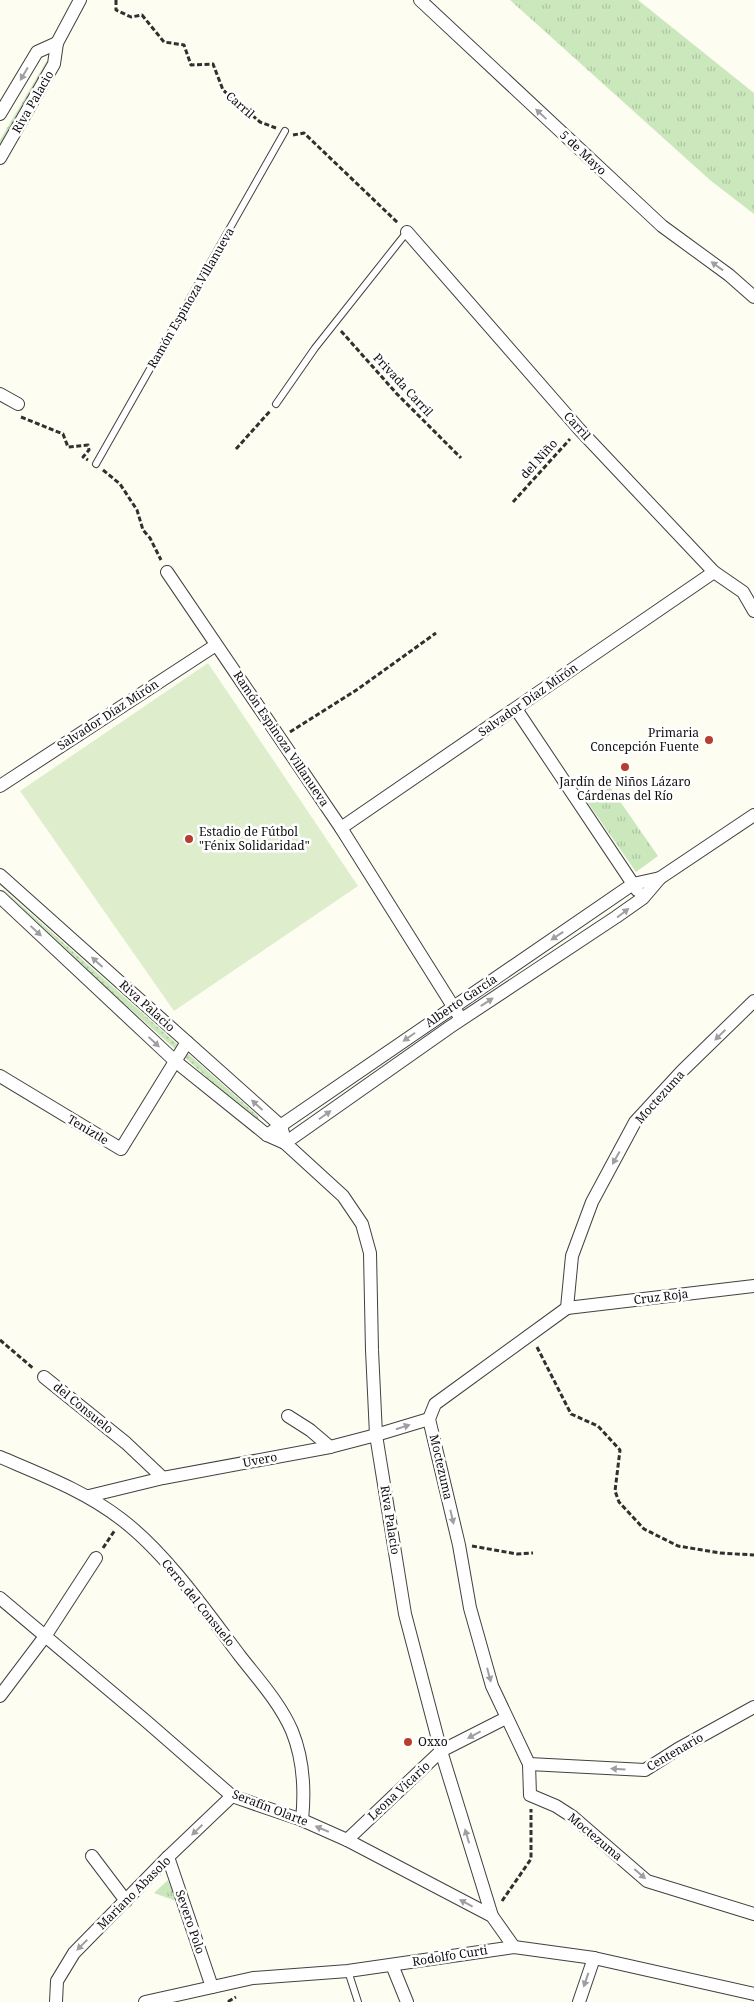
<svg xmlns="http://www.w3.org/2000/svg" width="754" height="2002" viewBox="0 0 754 2002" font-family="'Noto Serif',serif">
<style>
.grass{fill:url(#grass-tufts)}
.garden{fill:url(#garden-dots)}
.pitch{fill:#deeecd}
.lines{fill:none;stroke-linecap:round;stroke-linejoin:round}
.lane-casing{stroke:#414141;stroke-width:8}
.street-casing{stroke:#414141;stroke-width:14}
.path{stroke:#303030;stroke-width:3;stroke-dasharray:5 2.5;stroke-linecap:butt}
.lane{stroke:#fff;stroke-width:6}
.street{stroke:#fff;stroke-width:12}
.oneway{fill:#9f9f9f}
.poi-dot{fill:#b63d2f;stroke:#fff;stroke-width:2}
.labels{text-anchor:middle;stroke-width:5;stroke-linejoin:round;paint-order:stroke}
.street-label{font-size:12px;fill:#0e0e0e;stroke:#fff}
.poi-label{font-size:12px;fill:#0e0e0e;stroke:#fff;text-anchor:start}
</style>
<defs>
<pattern id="grass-tufts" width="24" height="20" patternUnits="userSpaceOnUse" patternTransform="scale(1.25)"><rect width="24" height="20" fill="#cbe7bc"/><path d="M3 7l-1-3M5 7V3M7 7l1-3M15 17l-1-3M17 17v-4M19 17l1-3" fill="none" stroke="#adc5a0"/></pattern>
<pattern id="garden-dots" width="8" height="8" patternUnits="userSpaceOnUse" patternTransform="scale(1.25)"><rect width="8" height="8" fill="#cbe7bc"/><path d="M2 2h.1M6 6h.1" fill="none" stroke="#adc5a0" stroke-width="1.8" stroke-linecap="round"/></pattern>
</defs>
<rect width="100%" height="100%" fill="#fefdf1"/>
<g class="grass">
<polygon points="510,0 638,0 754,93 754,214 710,180"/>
<polygon points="610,787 658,856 636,872 588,803"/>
<polygon points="168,1880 176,1901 154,1893"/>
</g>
<g class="garden">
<polygon points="49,60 0,149 0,140 46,62"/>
<polygon points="1,890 4,890 258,1116 258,1120 255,1120 1,894"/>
</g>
<polygon class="pitch" points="208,663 358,886 174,1011 20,791"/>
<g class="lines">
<g class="lane-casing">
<g id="lane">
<polyline points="276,404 315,348 407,232"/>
<polyline points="96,464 285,131"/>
<polyline points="348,1971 358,2002"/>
</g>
</g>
<g class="street-casing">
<g id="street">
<polyline points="420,0 662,226 729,275 754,297"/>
<polyline points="0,114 37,52 57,43"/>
<polyline points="0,158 54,64 57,43 80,0"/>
<polyline points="407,232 579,429 714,572 743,592 754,611"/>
<polyline points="0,394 18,404"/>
<polyline points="167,572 341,828 461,1019"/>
<polyline points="516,709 637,890"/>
<polyline points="0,786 216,645"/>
<polyline points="341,828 714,572"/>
<polyline points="0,875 281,1126 283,1133"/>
<polyline points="0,897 175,1061 267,1135 285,1143 343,1196 362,1224 370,1253 372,1350 376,1435 405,1614 441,1751 492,1916"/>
<polyline points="754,1001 682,1071 635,1122 592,1202 572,1256 567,1308 435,1404 429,1419 459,1545 470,1608 492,1686 529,1764 530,1795 556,1806 573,1817 647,1881 754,1914"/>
<polyline points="0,1076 121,1149 187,1042"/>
<polyline points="267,1135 633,884 660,878"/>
<polyline points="285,1143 450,1027 616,917 643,898 660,878 754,815"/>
<polyline points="567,1308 754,1286"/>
<polyline points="44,1377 126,1443 163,1478"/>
<polyline points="288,1416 310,1430 330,1447"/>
<path d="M 0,1457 C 42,1475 85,1491 121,1519 C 166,1553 206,1611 240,1656 C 258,1679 280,1703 292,1731 C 303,1758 305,1791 302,1820"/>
<polyline points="89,1496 163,1478 330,1447 376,1435 429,1419"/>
<polyline points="0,1598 146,1721 232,1796 302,1820 347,1840 492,1916 514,1947"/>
<polyline points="0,1696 46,1635 96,1558"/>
<polyline points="529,1764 645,1770 678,1749 754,1707"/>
<polyline points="347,1840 441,1751 506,1718"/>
<polyline points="92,1856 126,1901"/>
<polyline points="168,1857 212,1987"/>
<polyline points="392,1965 407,2002"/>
<polyline points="56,2002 57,1981 74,1953 168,1857 232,1796"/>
<polyline points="145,2002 253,1978 348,1971 514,1947 594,1958 754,1994"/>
<polyline points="579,2002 594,1958"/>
</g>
</g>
<g class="path">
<polyline points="116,0 116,10 131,17 142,15 164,42 184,45 191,65 213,64 223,90 260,122 276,128"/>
<polyline points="293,135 304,133 398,223"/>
<polyline points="341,331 397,394 461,458"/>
<polyline points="21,417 63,434 68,447 88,445 89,450 83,457 88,460"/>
<polyline points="236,449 271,410"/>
<polyline points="103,470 120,484 137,510 143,530 150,538 161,560"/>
<polyline points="513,502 570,439"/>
<polyline points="290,732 358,689 436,633"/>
<polyline points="0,1340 34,1369"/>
<polyline points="537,1347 571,1414 598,1426 620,1450 615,1491 619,1502 644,1529 678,1546 720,1553 754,1555"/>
<polyline points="472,1546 517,1554 533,1553"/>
<polyline points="103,1548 115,1530"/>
<polyline points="502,1901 531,1859 531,1809"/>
<polyline points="229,2002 229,2001 236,1997"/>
</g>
<use href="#lane" class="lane"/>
<use href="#street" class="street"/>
</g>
<defs><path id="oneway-solid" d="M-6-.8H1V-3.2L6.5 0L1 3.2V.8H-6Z" transform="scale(1.25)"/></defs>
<g class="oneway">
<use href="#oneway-solid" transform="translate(24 74) rotate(121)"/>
<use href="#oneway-solid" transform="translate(541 114) rotate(-137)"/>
<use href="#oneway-solid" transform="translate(717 266) rotate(-144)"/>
<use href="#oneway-solid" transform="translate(623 913) rotate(-37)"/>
<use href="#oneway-solid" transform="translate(36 931) rotate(43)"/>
<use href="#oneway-solid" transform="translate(557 936) rotate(146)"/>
<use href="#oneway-solid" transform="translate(97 962) rotate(-138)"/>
<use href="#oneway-solid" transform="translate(487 1002) rotate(-33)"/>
<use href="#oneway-solid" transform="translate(720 1035) rotate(136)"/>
<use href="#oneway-solid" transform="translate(409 1037) rotate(145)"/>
<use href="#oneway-solid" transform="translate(154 1042) rotate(43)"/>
<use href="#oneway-solid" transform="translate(257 1105) rotate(-138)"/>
<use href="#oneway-solid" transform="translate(325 1115) rotate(-35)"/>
<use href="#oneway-solid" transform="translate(616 1158) rotate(119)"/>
<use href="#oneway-solid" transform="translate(403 1427) rotate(-18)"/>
<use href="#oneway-solid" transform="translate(452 1517) rotate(77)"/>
<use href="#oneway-solid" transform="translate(489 1675) rotate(75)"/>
<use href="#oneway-solid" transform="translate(474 1735) rotate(152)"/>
<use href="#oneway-solid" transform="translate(618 1769) rotate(-177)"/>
<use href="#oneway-solid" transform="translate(322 1829) rotate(-157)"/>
<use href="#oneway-solid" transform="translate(197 1830) rotate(136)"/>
<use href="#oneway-solid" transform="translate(467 1836) rotate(-107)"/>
<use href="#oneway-solid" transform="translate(640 1874) rotate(41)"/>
<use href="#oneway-solid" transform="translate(466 1903) rotate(-152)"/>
<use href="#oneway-solid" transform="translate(82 1945) rotate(135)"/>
<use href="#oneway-solid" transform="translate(586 1980) rotate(109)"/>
</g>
<g class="poi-dot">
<circle cx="709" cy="740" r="5"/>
<circle cx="625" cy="767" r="5"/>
<circle cx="189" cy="839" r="5"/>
<circle cx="408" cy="1742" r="5"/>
</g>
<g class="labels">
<g class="street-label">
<text transform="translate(33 102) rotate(-60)" y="4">Riva Palacio</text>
<text transform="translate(240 105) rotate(41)" y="4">Carril</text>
<text transform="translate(583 153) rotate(43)" y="4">5 de Mayo</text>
<text transform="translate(191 298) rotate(-60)" y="4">Ramón Espinoza Villanueva</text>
<text transform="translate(403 385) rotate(47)" y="4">Privada Carril</text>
<text transform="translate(577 426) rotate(48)" y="4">Carril</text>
<text transform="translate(539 459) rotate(-48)" y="4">del Niño</text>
<text transform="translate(528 700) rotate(-35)" y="4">Salvador Díaz Mirón</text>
<text transform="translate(108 715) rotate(-33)" y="4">Salvador Díaz Mirón</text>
<text transform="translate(281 739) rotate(56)" y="4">Ramón Espinoza Villanueva</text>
<text transform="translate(461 1001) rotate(-34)" y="4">Alberto García</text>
<text transform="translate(147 1006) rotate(42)" y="4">Riva Palacio</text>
<text transform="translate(660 1097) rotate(-48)" y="4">Moctezuma</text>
<text transform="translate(88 1130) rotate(31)" y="4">Teniztle</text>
<text transform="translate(661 1297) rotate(-7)" y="4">Cruz Roja</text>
<text transform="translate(83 1408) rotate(39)" y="4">del Consuelo</text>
<text transform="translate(260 1460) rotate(-11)" y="4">Uvero</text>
<text transform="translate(441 1467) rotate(77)" y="4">Moctezuma</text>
<text transform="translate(390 1520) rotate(81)" y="4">Riva Palacio</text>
<text transform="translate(198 1603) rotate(51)" y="4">Cerro del Consuelo</text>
<text transform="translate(675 1752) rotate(-30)" y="4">Centenario</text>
<text transform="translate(399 1791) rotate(-43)" y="4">Leona Vicario</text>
<text transform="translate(270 1808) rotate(21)" y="4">Serafín Olarte</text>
<text transform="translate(595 1837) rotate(40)" y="4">Moctezuma</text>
<text transform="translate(134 1893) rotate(-45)" y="4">Mariano Abasolo</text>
<text transform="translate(190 1922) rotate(71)" y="4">Severo Polo</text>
<text transform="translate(450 1956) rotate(-9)" y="4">Rodolfo Curti</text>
</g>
<g class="poi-label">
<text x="699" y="737" text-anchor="end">Primaria<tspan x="699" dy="14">Concepción Fuente</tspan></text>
<text x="625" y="786" text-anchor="middle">Jardín de Niños Lázaro<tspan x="625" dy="14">Cárdenas del Río</tspan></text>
<text x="199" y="836">Estadio de Fútbol<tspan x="199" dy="14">"Fénix Solidaridad"</tspan></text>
<text x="418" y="1746">Oxxo</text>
</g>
</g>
</svg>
